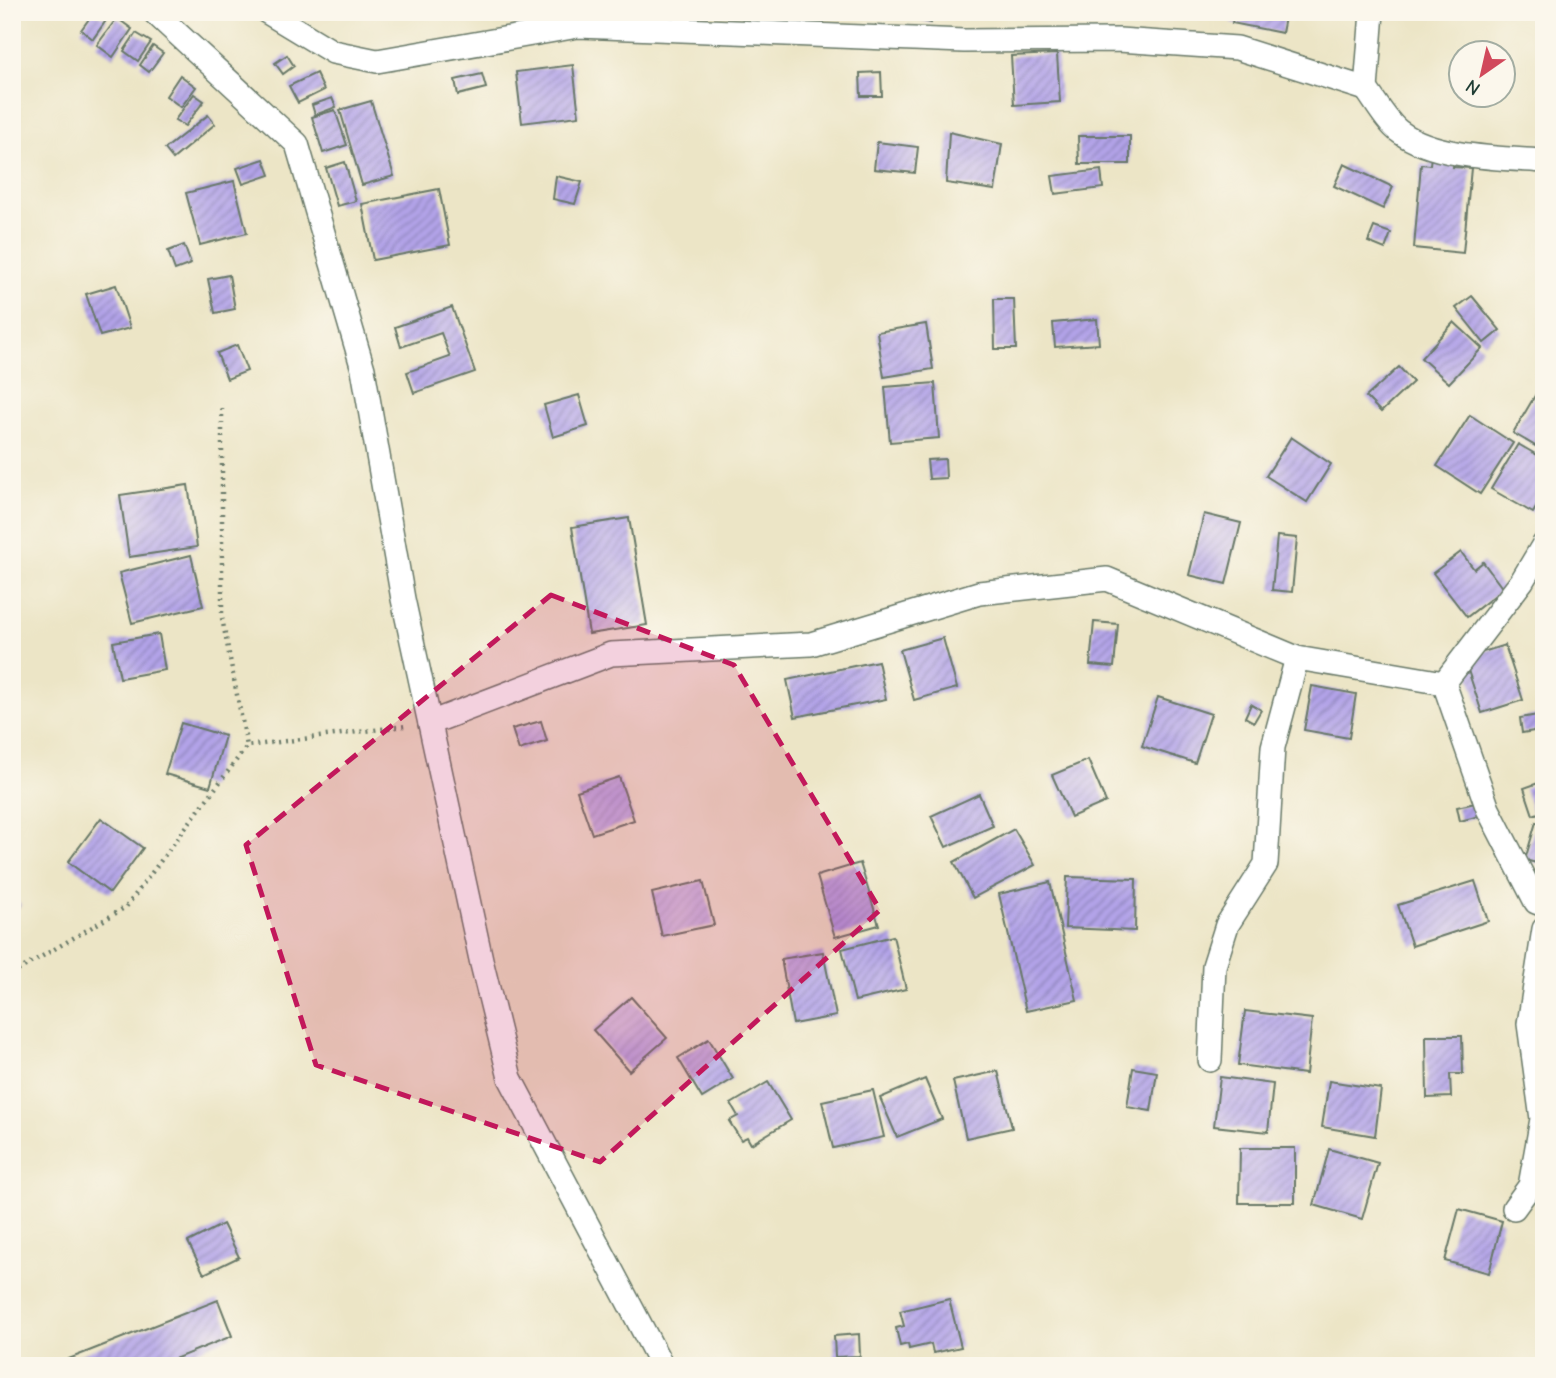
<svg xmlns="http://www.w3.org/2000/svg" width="1556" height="1378" viewBox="0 0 1556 1378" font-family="'Comic Neue',sans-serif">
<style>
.building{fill:url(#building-hatch)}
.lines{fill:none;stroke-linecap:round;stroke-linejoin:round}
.minor-casing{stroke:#677867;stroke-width:26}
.path{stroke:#677867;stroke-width:4.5;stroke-dasharray:2 5;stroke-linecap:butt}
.minor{stroke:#fff;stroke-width:23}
.marked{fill:#c2185b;fill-opacity:0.2;stroke:#c2185b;stroke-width:5;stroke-dasharray:14 9;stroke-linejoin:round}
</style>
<defs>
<pattern id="building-hatch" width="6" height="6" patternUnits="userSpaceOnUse" patternTransform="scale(1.75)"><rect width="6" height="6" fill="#b2a3e8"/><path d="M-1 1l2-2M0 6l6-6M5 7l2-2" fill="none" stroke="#9086bd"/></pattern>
</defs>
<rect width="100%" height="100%" fill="#fbf7ec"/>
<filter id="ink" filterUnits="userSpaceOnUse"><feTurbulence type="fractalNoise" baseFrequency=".0143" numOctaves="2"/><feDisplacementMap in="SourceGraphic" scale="14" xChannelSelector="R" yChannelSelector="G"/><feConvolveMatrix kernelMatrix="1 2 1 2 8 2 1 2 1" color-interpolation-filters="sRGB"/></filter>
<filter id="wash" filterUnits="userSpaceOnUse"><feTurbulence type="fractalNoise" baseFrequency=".00686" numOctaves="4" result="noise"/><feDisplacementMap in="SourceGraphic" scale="28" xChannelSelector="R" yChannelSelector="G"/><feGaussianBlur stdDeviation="1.57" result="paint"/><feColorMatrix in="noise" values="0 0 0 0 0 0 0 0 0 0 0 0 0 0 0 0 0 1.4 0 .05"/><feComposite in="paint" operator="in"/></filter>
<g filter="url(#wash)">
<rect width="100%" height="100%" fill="#ece5c6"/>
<g id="blocks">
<g class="building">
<polygon points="94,12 107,19 93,39 81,30"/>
<polygon points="892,12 933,12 931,23"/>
<polygon points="1234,12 1286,12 1282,33 1232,23"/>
<polygon points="117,18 132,29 113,57 97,45"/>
<polygon points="136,33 151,42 138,61 124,51"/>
<polygon points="153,46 163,53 149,72 140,65"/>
<polygon points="1057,54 1060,102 1014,105 1011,56"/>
<polygon points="287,55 294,66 283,74 275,63"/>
<polygon points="573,65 579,116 522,123 516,72"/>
<polygon points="881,72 882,96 861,96 860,73"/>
<polygon points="316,73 324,90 298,103 289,86"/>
<polygon points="482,74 486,88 458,95 455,80"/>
<polygon points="180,75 196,87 181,107 166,96"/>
<polygon points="194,94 204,101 185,126 175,120"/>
<polygon points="332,98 336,107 315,115 312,105"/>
<polygon points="371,101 394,176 362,185 340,110"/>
<polygon points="335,110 347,145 323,153 312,117"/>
<polygon points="208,115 215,124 173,159 165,149"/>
<polygon points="949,132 1002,144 995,190 946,183"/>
<polygon points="1078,136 1130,136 1130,164 1079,164"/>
<polygon points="877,142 918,147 915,173 874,169"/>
<polygon points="1431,155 1454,157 1453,167 1471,168 1463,253 1414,248 1421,164 1430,165"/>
<polygon points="264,159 270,175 243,184 237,168"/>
<polygon points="345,162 356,201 337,206 326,168"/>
<polygon points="1344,164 1393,187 1383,209 1334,186"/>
<polygon points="1101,170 1103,188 1055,194 1052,176"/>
<polygon points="556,176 582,182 575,204 553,199"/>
<polygon points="234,181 247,233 200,245 186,193"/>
<polygon points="439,189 450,245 373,260 362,204"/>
<polygon points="12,194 19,204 12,209"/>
<polygon points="1374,227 1391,233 1385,249 1368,242"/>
<polygon points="184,245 191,264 175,270 168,251"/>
<polygon points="229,275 235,309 215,313 208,279"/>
<polygon points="116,285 130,328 100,336 86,294"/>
<polygon points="1472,296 1500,330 1484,343 1456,308"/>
<polygon points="994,299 1014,299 1016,349 995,349"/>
<polygon points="452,307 475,372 414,393 407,372 450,357 441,333 401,347 395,327"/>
<polygon points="1097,319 1099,344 1055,347 1053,323"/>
<polygon points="1454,322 1482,348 1449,383 1421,358"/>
<polygon points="926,324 933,369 884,377 877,332"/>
<polygon points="237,345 247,371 227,379 217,353"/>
<polygon points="1399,367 1413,382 1381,412 1366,397"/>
<polygon points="935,383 939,438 890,442 885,387"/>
<polygon points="1540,387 1544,389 1544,451 1513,433"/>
<polygon points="579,395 588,426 553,437 544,405"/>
<polygon points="1470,415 1513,443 1480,494 1437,466"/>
<polygon points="1291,437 1331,464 1307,502 1266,476"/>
<polygon points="1518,444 1544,459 1544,494 1533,513 1491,489"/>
<polygon points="945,459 946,478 929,479 927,460"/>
<polygon points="188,485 197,547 129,557 120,495"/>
<polygon points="1204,514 1241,523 1226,584 1189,575"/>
<polygon points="629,518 647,625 589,634 572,527"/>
<polygon points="1277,536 1297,538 1292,592 1272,590"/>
<polygon points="1461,552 1474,569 1483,562 1503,589 1467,617 1433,573"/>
<polygon points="191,555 203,606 132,623 119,573"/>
<polygon points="1094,622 1118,624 1114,667 1090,665"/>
<polygon points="159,634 165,670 120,678 113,642"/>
<polygon points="943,638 957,688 914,700 900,650"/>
<polygon points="1505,645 1523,700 1482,713 1464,658"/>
<polygon points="878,661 886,699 795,717 787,680"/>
<polygon points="1312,686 1356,694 1349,738 1304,730"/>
<polygon points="1158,697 1211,714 1195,763 1142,746"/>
<polygon points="1251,704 1261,710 1254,722 1245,717"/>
<polygon points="1538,715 1540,730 1522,733 1520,718"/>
<polygon points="541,721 547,741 519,750 512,729"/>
<polygon points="181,723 225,736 210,787 165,774"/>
<polygon points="1088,760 1106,802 1071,817 1052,775"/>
<polygon points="619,777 634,820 592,834 577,791"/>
<polygon points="1544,781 1544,811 1533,815 1524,788"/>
<polygon points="979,794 993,826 946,847 931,816"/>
<polygon points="1480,802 1483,815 1460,821 1457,807"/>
<polygon points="101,818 143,848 110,893 68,862"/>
<polygon points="1536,822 1544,824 1544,865 1525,860"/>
<polygon points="1014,829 1035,865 973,898 954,862"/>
<polygon points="860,863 879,925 835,937 817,876"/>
<polygon points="1067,877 1136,879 1135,931 1065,928"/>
<polygon points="703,881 714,925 662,936 652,893"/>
<polygon points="1475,881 1488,921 1412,946 1398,905"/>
<polygon points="1050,882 1077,1000 1026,1011 999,894"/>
<polygon points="12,896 21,905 12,913"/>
<polygon points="893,936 906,989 855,1001 842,949"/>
<polygon points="823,952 836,1016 793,1024 781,959"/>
<polygon points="631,997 667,1038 629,1071 593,1030"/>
<polygon points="1245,1011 1312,1019 1306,1074 1238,1065"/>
<polygon points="1426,1036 1462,1036 1463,1074 1450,1074 1451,1097 1427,1098"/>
<polygon points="709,1039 733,1079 702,1098 678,1058"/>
<polygon points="1133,1068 1157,1072 1151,1111 1127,1107"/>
<polygon points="998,1071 1012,1128 966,1138 953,1081"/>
<polygon points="1220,1077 1273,1084 1268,1132 1214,1126"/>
<polygon points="925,1079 942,1119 897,1137 880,1098"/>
<polygon points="1329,1081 1381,1089 1375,1136 1322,1127"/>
<polygon points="768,1082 791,1120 751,1144 747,1137 741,1140 729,1121 738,1116 731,1104"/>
<polygon points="873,1090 884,1137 833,1148 822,1101"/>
<polygon points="1240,1148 1295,1148 1295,1203 1239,1203"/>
<polygon points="1329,1149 1378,1163 1362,1219 1314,1205"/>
<polygon points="1459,1209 1502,1221 1489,1273 1445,1261"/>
<polygon points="223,1224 239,1257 204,1274 188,1242"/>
<polygon points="949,1299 961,1347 933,1353 931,1344 909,1349 908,1344 900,1346 896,1328 904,1326 900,1311"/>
<polygon points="218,1300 232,1336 157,1366 51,1366"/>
<polygon points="859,1334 860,1356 835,1357 834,1336"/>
</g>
</g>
</g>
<g filter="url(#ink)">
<use href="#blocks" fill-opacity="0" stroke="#677867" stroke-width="2"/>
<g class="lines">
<g class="minor-casing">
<g id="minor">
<polyline points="154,12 297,144 363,369 403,599 482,964 510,1078 662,1366"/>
<polyline points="267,12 333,52 377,61 578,26 964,41 1119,40 1237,48 1366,89 1372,12"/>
<path d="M 1366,89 C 1375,101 1388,124 1400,132 C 1435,158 1501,158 1544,161"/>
<polyline points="1444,683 1488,809 1536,902 1544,905"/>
<polyline points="1444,683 1522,581 1544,544"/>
<polyline points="430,723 611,654 811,644 979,593 1107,579 1297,658 1444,683"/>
<polyline points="1210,1060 1214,966 1227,925 1266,864 1273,747 1297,658"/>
<polyline points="1514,1208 1530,1186 1542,1119 1529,1024 1544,929"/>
</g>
</g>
<g class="path">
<polyline points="222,408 222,618 247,746"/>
<polyline points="12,974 126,907 247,746 405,726"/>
</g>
<use href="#minor" class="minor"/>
</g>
</g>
<path class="marked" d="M 551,595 L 734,665 L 880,910 L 600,1162 L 316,1065 L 246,845 Z"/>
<rect width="1556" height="1378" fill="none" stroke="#fbf7ec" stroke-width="42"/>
<g transform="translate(1482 74) rotate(214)"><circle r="33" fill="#fbf7ec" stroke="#a3ada2" stroke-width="2"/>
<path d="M0-5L12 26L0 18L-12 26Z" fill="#d1495b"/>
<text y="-10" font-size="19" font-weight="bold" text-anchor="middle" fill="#1f3d34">N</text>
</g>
</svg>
